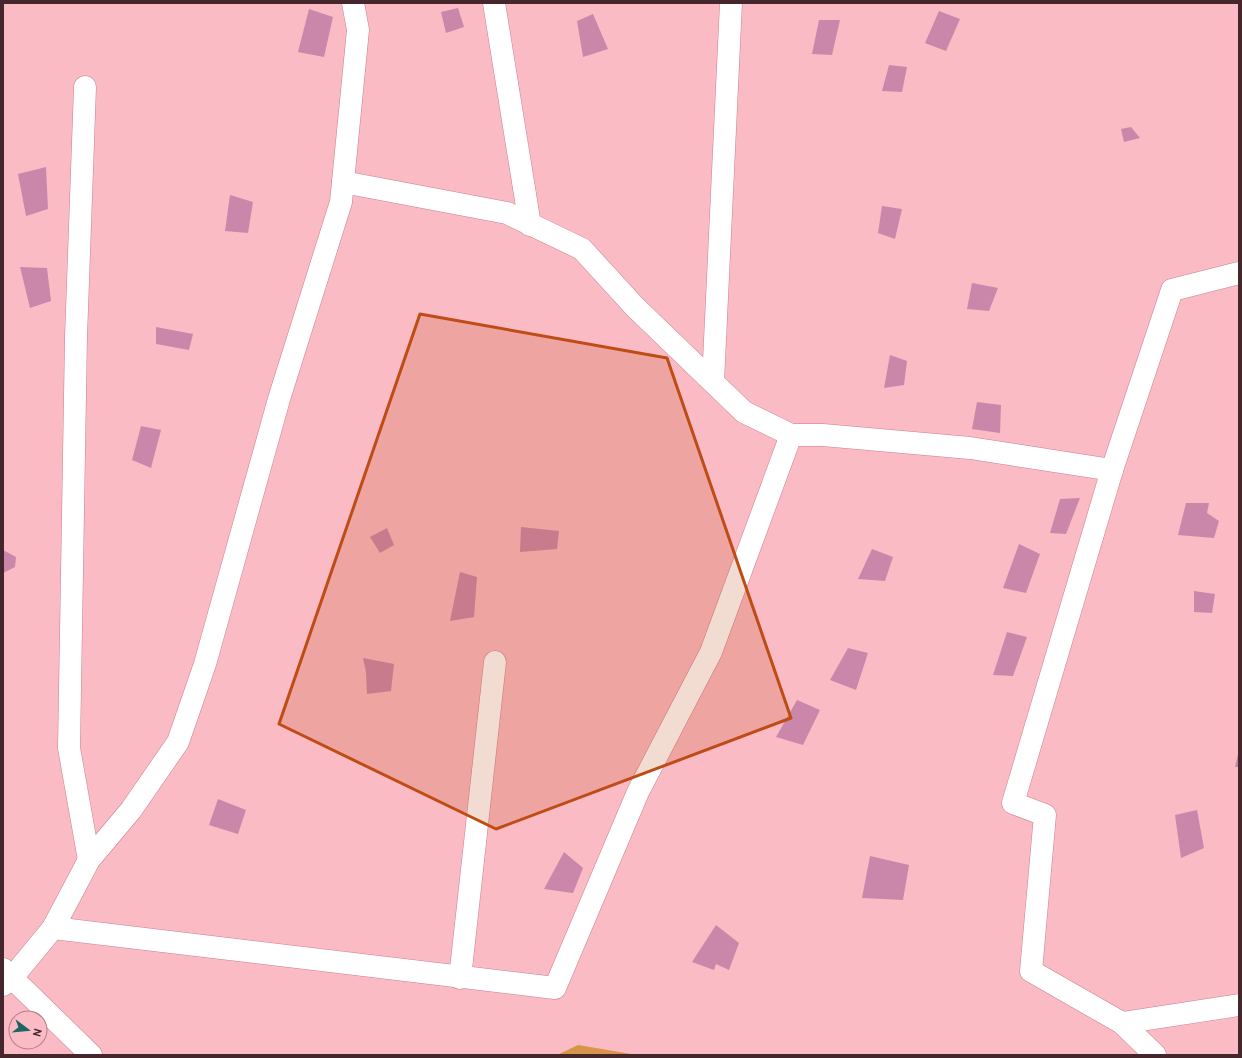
<svg xmlns="http://www.w3.org/2000/svg" width="1242" height="1058" viewBox="0 0 1242 1058" font-family="Overpass,sans-serif">
<style>
.green{fill:#d99547}
.building{fill:#cb87aa}
.lines{fill:none;stroke-linecap:round;stroke-linejoin:round}
.street-casing{stroke:#c97f8d;stroke-width:23}
.street{stroke:#fff;stroke-width:22}
.marked{fill:#bf4c14;fill-opacity:0.2;stroke:#bf4c14;stroke-width:3;stroke-linejoin:round}
</style>
<rect width="100%" height="100%" fill="#fabbc5"/>
<polygon class="green" points="578,1045 637,1055 557,1055"/>
<g class="building">
<polygon points="458,8 464,27 446,33 441,12"/>
<polygon points="309,9 333,17 324,57 298,52"/>
<polygon points="939,11 960,19 946,51 925,43"/>
<polygon points="593,14 608,49 583,57 577,21"/>
<polygon points="819,20 840,20 832,55 812,54"/>
<polygon points="889,65 907,67 902,92 882,91"/>
<polygon points="1131,127 1140,138 1124,142 1121,129"/>
<polygon points="46,167 48,209 26,216 18,174"/>
<polygon points="230,195 253,202 248,233 225,231"/>
<polygon points="882,206 902,209 895,239 878,233"/>
<polygon points="20,267 47,268 51,301 30,308"/>
<polygon points="972,283 998,288 989,311 967,309"/>
<polygon points="156,327 193,334 189,350 156,344"/>
<polygon points="890,355 907,361 904,385 884,388"/>
<polygon points="977,402 1001,405 1000,433 972,429"/>
<polygon points="141,426 161,430 151,468 132,460"/>
<polygon points="1080,498 1066,534 1050,533 1060,499"/>
<polygon points="1186,503 1209,503 1207,513 1219,521 1214,538 1178,535"/>
<polygon points="521,527 559,531 557,549 520,552"/>
<polygon points="387,528 394,545 380,553 370,537"/>
<polygon points="1019,544 1040,554 1026,593 1003,588"/>
<polygon points="872,549 893,557 885,581 858,579"/>
<polygon points="3,550 16,557 15,567 3,573"/>
<polygon points="460,572 477,577 474,617 450,621"/>
<polygon points="1194,591 1215,594 1212,613 1194,612"/>
<polygon points="1007,632 1027,637 1013,676 993,675"/>
<polygon points="848,648 868,653 856,690 830,680"/>
<polygon points="363,658 394,664 391,691 367,694 366,672"/>
<polygon points="797,700 820,710 803,745 776,737"/>
<polygon points="1238,754 1239,767 1235,767"/>
<polygon points="218,799 246,810 238,834 209,825"/>
<polygon points="1197,810 1204,848 1181,858 1175,815"/>
<polygon points="564,852 583,868 573,893 544,889"/>
<polygon points="870,856 909,865 903,900 862,898"/>
<polygon points="716,925 739,943 729,970 716,964 714,970 692,962"/>
</g>
<g class="lines">
<g class="street-casing">
<g id="street">
<polyline points="494,3 530,225"/>
<polyline points="85,87 76,337 69,748 89,860"/>
<polyline points="343,182 507,213 582,249 635,307 744,412 791,435 823,435 970,448 1112,470"/>
<polyline points="713,382 731,3"/>
<polyline points="53,928 555,988 638,792 711,652 791,435"/>
<polyline points="3,969 91,1055"/>
<polyline points="460,978 495,662"/>
<polyline points="3,985 11,979 53,928 89,860 131,810 178,742 205,664 279,399 341,202 358,30 353,3"/>
<polyline points="1122,1023 1239,1005"/>
<polyline points="1155,1055 1122,1023 1031,971 1045,815 1013,803 1112,470 1172,290 1239,273"/>
</g>
</g>
<use href="#street" class="street"/>
</g>
<path class="marked" d="M 420,314 L 667,358 L 791,718 L 496,829 L 279,724 Z"/>
<rect width="1242" height="1058" fill="none" stroke="#45262c" stroke-width="8"/>
<g transform="translate(28 1030) rotate(106)"><circle r="19" fill="#fabbc5" stroke="#b27f88"/>
<path d="M0-3L7 15L0 10L-7 15Z" fill="#1b6661"/>
<text y="-6" font-size="11" font-weight="bold" text-anchor="middle" fill="#45262c">N</text>
</g>
</svg>
